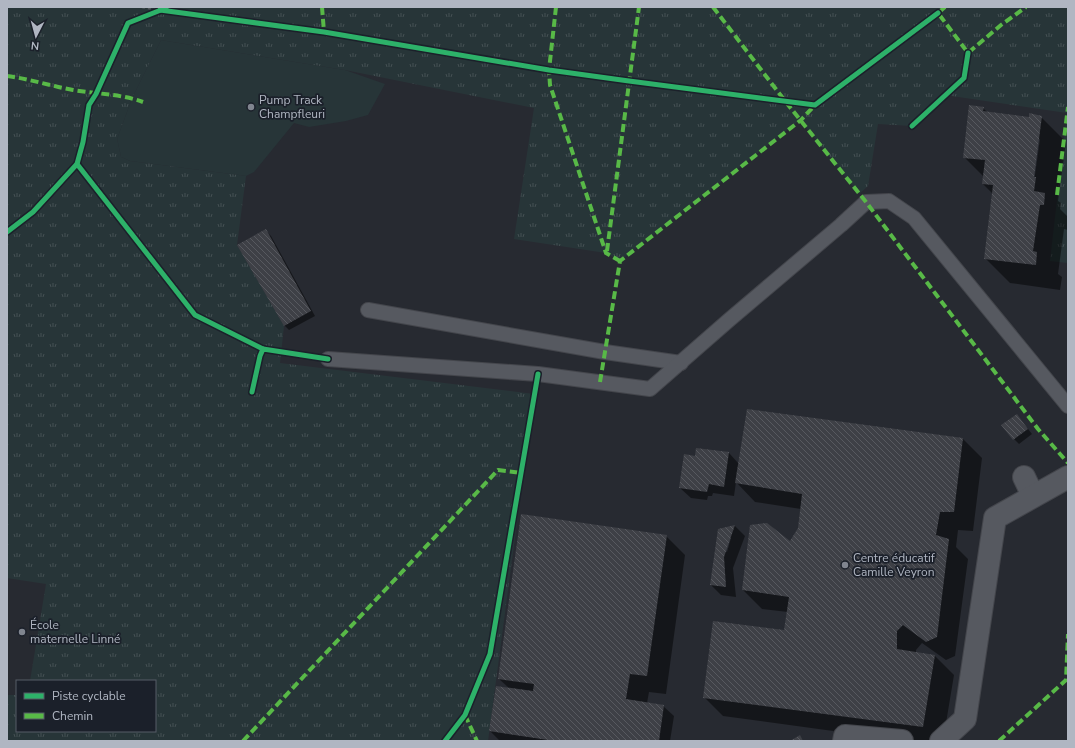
<svg xmlns="http://www.w3.org/2000/svg" width="1075" height="748" viewBox="0 0 1075 748" font-family="'Nunito Sans',sans-serif">
<style>
.grass{fill:#273538}
.park{fill:url(#park-tufts)}
.shadow{fill:#0007;fill-rule:evenodd}
.building{fill:url(#building-back-hatch)}
.lines{fill:none;stroke-linecap:round;stroke-linejoin:round}
.service-casing{stroke:#44464c;stroke-width:16}
.minor-casing{stroke:#44464c;stroke-width:24}
.path{stroke:#54585d;stroke-width:2.5;stroke-dasharray:3 3;stroke-linecap:butt}
.service{stroke:#565960;stroke-width:14}
.minor{stroke:#565960;stroke-width:22}
.quiet{stroke:#58b947;stroke-width:4;stroke-dasharray:8 4;stroke-linecap:butt}
.cycleway-casing{stroke:#1b202a;stroke-width:8}
.cycleway{stroke:#2db169;stroke-width:5}
.poi-dot{fill:#80858f;stroke:#1b202a;stroke-width:1.5}
.labels{text-anchor:middle;stroke-width:3.5;stroke-linejoin:round;paint-order:stroke}
.poi-label{font-size:12px;fill:#b0b6c2;stroke:#1b202a;text-anchor:start}
</style>
<defs>
<pattern id="park-tufts" width="24" height="20" patternUnits="userSpaceOnUse"><rect width="24" height="20" fill="#273538"/><path d="M3 7l-1-3M5 7V3M7 7l1-3M15 17l-1-3M17 17v-4M19 17l1-3" fill="none" stroke="#445053"/></pattern>
<pattern id="building-back-hatch" width="6" height="6" patternUnits="userSpaceOnUse"><rect width="6" height="6" fill="#3e4046"/><path d="M-1 5l2 2M0 0l6 6M5-1l2 2" fill="none" stroke="#57595f"/></pattern>
</defs>
<rect width="100%" height="100%" fill="#272a31"/>
<polygon class="grass" points="161,40 345,70 385,84 368,115 346,121 309,127 294,123 254,172 246,176 130,161 121,157 117,139 132,98"/>
<polygon class="park" points="7,7 1068,7 1068,263 1050,261 1067,113 945,95 912,126 878,124 868,186 859,194 800,120 620,261 606,253 514,239 534,108 345,70 161,40 132,98 117,139 121,157 130,161 246,176 237,245 284,326 280,363 534,394 488,741 7,741 7,703 8,695 17,695 17,731 155,731 155,681 30,681 46,584 7,578"/>
<g class="shadow">
<path d="M 983,108 L 987,112 L 1030,118 L 1041,117 L 1066,142 L 1058,201 L 1061,203 L 1060,209 L 1068,217 L 1068,230 L 1064,229 L 1058,274 L 1062,277 L 1060,290 L 1010,283 L 985,258 L 993,194 L 983,184 L 984,177 L 964,157 ZM 1038,139 L 1040,139 L 1034,182 L 1032,182 Z"/>
<polygon points="266,231 271,236 315,316 289,330 284,325"/>
<polygon points="1021,420 1032,434 1019,444 1014,439"/>
<polygon points="963,439 982,458 973,531 958,530 956,547 968,559 955,656 946,660 922,643 916,650 916,653 935,656 954,675 943,741 906,741 723,716 704,697 785,631 788,612 762,609 743,590 790,542 799,529 801,509 755,502 736,482 734,496 713,493 712,496 708,496 707,500 691,498 680,488 695,457 729,453 739,464"/>
<path d="M 735,526 L 745,536 L 733,568 L 736,597 L 721,595 L 711,585 L 719,530 ZM 729,538 L 731,538 L 727,552 L 725,551 Z"/>
<polygon points="666,536 685,555 666,694 649,692 647,703 663,706 674,716 670,741 500,741 490,731 509,688 499,679"/>
</g>
<g class="building">
<polygon points="969,105 984,107 983,111 1029,117 1029,113 1042,116 1034,177 1036,177 1034,191 1045,193 1044,205 1040,205 1033,251 1037,252 1036,265 984,259 993,185 982,184 985,160 963,158"/>
<polygon points="266,229 311,311 284,326 237,245"/>
<polygon points="747,409 963,438 954,512 940,512 936,535 949,539 937,637 926,642 903,625 897,631 897,649 935,655 923,727 703,698 713,621 784,630 789,597 742,590 750,525 767,523 790,541 798,528 802,494 735,483"/>
<polygon points="1017,414 1028,429 1013,440 1001,425"/>
<polygon points="696,448 729,452 724,487 709,484 707,492 679,488 684,454 695,456"/>
<polygon points="521,514 667,535 647,676 630,674 626,699 664,705 659,741 555,741 489,731 496,686 533,691 534,684 498,679"/>
<polygon points="735,525 724,557 726,587 710,585 718,529"/>
<polygon points="800,735 803,741 790,741"/>
</g>
<g class="lines">
<g class="service-casing">
<g id="service">
<polyline points="368,310 605,352 681,363"/>
<polyline points="328,359 538,374 650,389 729,320 841,225 866,202 889,201 914,218 1068,406"/>
</g>
</g>
<g class="minor-casing">
<g id="minor">
<polyline points="1024,477 1033,496"/>
<polyline points="844,741 845,736 902,741"/>
<polyline points="941,741 965,719 995,518 1068,477"/>
</g>
</g>
<polyline class="path" points="142,7 160,10"/>
<use href="#service" class="service"/>
<use href="#minor" class="minor"/>
<g class="quiet">
<polyline points="322,7 324,32"/>
<polyline points="556,7 549,70 550,85 606,253 620,261"/>
<polyline points="713,7 785,101 866,202 1038,429 1068,463"/>
<polyline points="945,7 938,13 968,53 1001,25 1026,7"/>
<path d="M 7,76 C 30,79 51,86 73,90 C 97,94 121,94 143,102"/>
<polyline points="1057,195 1068,107"/>
<polyline points="607,251 639,7"/>
<polyline points="600,382 620,261 801,120 815,105"/>
<polyline points="465,715 477,741"/>
<polyline points="243,741 498,470 521,473"/>
<polyline points="999,741 1066,680 1068,634"/>
</g>
<g class="cycleway-casing">
<g id="cycleway">
<polyline points="160,10 324,32 549,70 629,81 815,105 938,13"/>
<polyline points="912,126 964,78 968,53"/>
<polyline points="77,164 195,315 263,349"/>
<polyline points="7,232 33,212 77,164 83,142 89,105 96,94 128,23 166,8"/>
<polyline points="252,392 260,356 263,349 328,359"/>
<polyline points="445,741 465,715 490,654 538,374"/>
</g>
</g>
<use href="#cycleway" class="cycleway"/>
</g>
<g class="poi-dot">
<circle cx="251" cy="107" r="4"/>
<circle cx="845" cy="565" r="4"/>
<circle cx="22" cy="632" r="4"/>
</g>
<g class="labels">
<g class="poi-label">
<text x="259" y="104">Pump Track<tspan x="259" dy="14">Champfleuri</tspan></text>
<text x="853" y="562">Centre éducatif<tspan x="853" dy="14">Camille Veyron</tspan></text>
<text x="30" y="629">École<tspan x="30" dy="14">maternelle Linné</tspan></text>
</g>
</g>
<rect width="1075" height="748" fill="none" stroke="#b0b6c2" stroke-width="16"/>
<rect x="16" y="680" width="140" height="52" fill="#1b202a" stroke="#575c67"/>
<rect x="24" y="693" width="20" height="6" fill="#2db169" stroke="#575c67"/>
<text x="52" y="700" font-size="12" fill="#b0b6c2">Piste cyclable</text>
<rect x="24" y="713" width="20" height="6" fill="#58b947" stroke="#575c67"/>
<text x="52" y="720" font-size="12" fill="#b0b6c2">Chemin</text>
<g transform="translate(36 36) rotate(186)" stroke="#1b202a" stroke-width="3" paint-order="stroke">
<path d="M0-3L7 15L0 10L-7 15Z" fill="#b0b6c2"/>
<text y="-6" font-size="11" font-weight="bold" text-anchor="middle" fill="#b0b6c2">N</text>
</g>
</svg>
